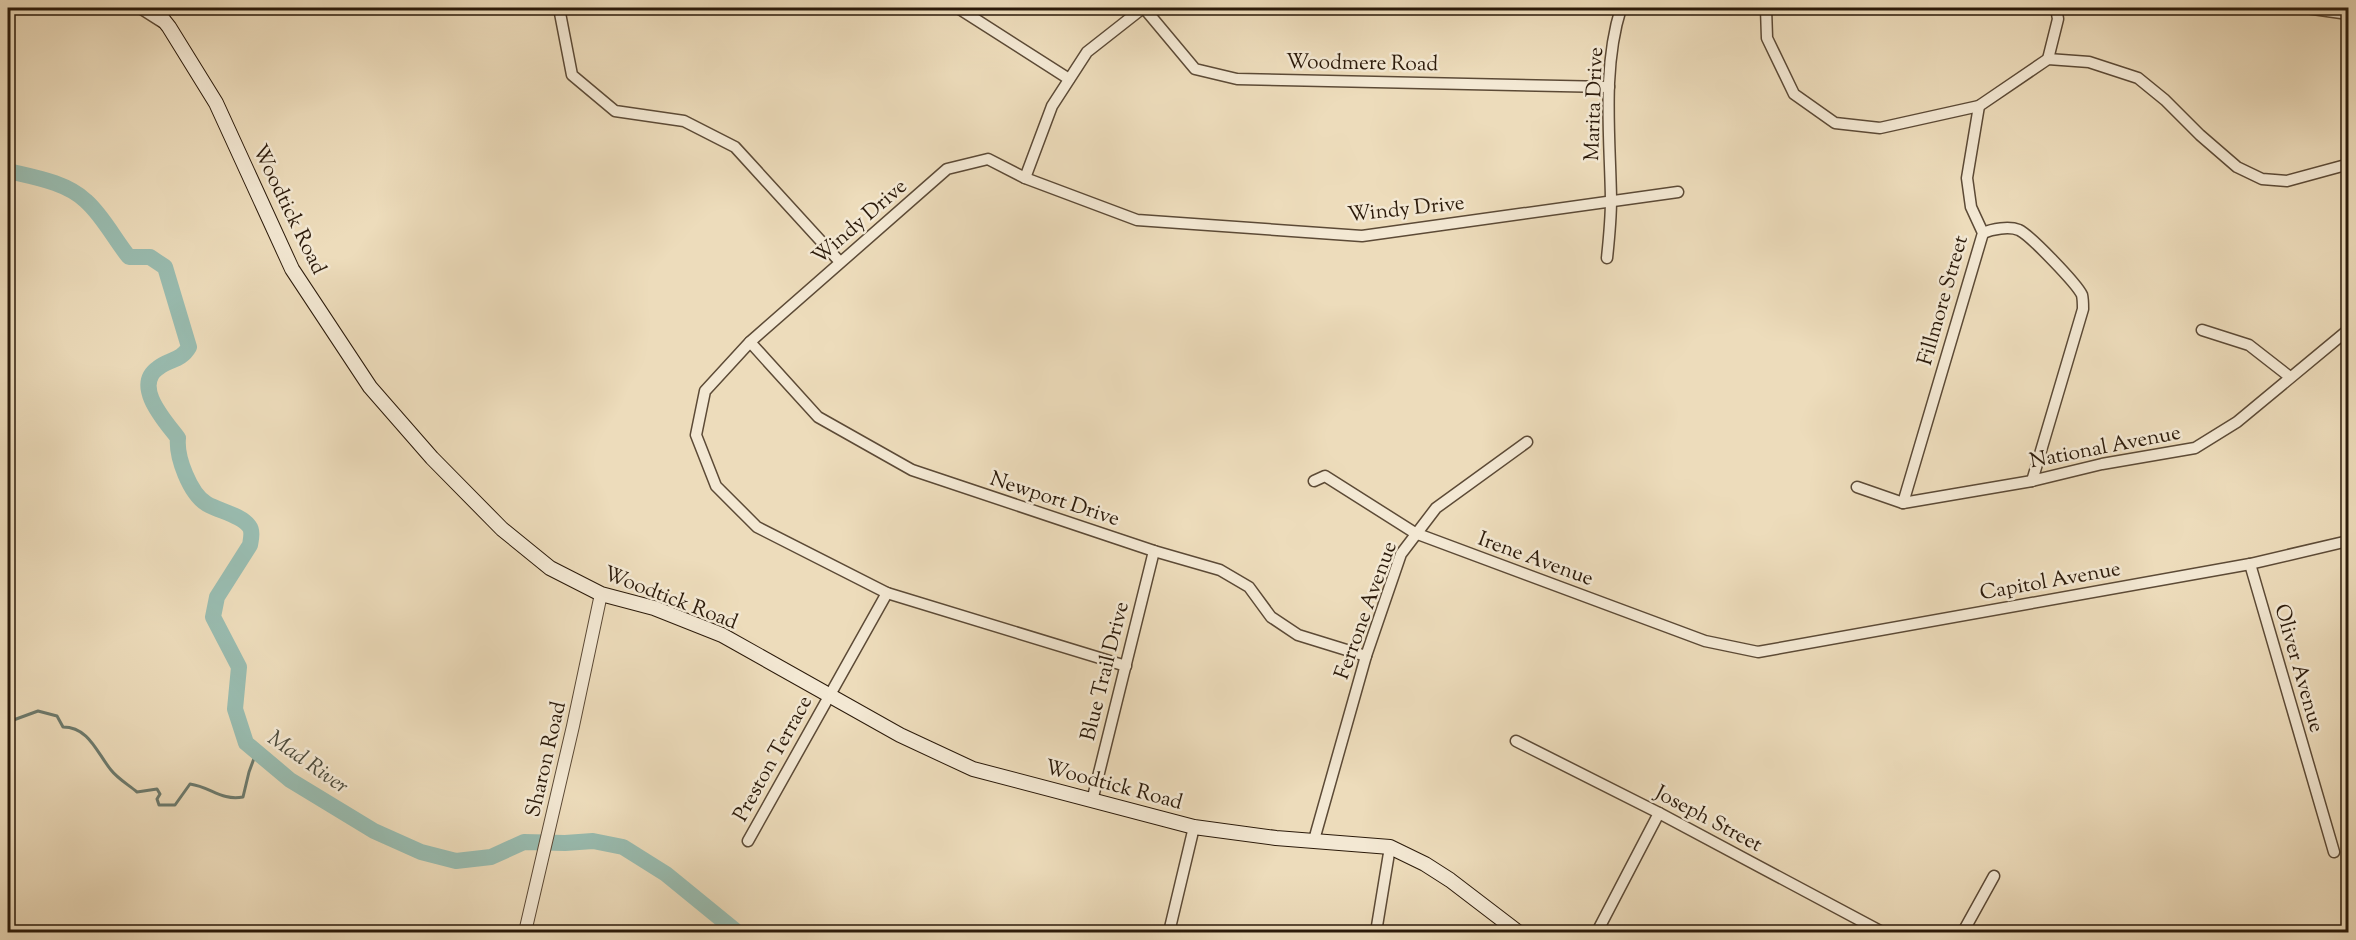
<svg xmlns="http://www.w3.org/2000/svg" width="2356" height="940" viewBox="0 0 2356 940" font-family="'Sorts Mill Goudy',serif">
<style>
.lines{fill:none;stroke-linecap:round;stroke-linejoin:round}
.stream{stroke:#6d7b6e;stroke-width:3}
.river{stroke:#99bcb0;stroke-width:16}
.minor-casing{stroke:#5c4a36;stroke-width:13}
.tertiary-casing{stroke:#5c4a36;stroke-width:14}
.secondary-casing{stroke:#2b1a0a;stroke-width:16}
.minor{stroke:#f3e8d3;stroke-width:10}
.tertiary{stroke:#f3e8d3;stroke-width:12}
.secondary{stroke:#f3e8d3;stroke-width:14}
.labels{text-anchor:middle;stroke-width:5;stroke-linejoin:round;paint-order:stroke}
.street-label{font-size:21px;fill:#2b1a0a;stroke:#f3e8d3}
.water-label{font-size:22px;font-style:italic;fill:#4c4b3c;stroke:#f3e8d3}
</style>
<rect width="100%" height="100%" fill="#eddcbb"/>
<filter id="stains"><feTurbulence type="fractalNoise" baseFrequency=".00333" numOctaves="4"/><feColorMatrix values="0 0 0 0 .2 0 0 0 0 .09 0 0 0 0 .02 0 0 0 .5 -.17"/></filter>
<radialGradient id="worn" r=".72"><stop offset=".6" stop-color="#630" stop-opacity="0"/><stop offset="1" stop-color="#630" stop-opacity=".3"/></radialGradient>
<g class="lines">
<path class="stream" d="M 8,722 L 38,711 L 57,716 L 63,727 C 89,727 97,753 111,770 C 118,779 129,785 137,792 L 157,789 L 160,794 L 157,799 L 159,805 L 175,805 L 190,784 C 211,787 221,801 243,797 L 249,772 L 256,753"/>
<path class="river" d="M 8,171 C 33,177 66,182 86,201 C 103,216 115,240 129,257 L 150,257 L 165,267 L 189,347 C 181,361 169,359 158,368 C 132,386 166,422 178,438 C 176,457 190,494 207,504 C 219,511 241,515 249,526 C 253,531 251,539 250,545 L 217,597 L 213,617 L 239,667 L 235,709 L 246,743 L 290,780 L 374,831 L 421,852 L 456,861 L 491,857 L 524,842 L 565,843 L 593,841 L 623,847 L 666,874 L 737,932"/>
<g class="minor-casing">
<g id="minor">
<polyline points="140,8 162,22"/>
<polyline points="559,8 572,75 615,111 684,121 735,147 840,262"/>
<polyline points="958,8 1069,79"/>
<polyline points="1144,8 1195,69 1237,79 1609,87"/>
<polyline points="1766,8 1767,38 1794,94 1835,123 1880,128 1979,106 2048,59 2089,62 2138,78 2165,100 2200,135 2237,167 2262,179 2287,181 2342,166 2348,167"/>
<polyline points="2306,8 2348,14"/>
<polyline points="2048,59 2058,19 2056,8"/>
<polyline points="1025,178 1052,106 1087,52 1143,8"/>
<path d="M 1983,233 C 1992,229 2009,226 2019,230 C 2030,235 2077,284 2082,295 C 2083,299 2083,305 2083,309 L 2032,481"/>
<path d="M 1607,258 C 1609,239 1611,218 1611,199 C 1610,136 1602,68 1621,8"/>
<polyline points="2202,330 2249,345 2290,377"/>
<polyline points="750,342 818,417 912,470 1154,551 1220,570 1249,587 1271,617 1298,635 1366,656"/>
<polyline points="1314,481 1325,476 1415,533 1705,641 1758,652 2250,564 2348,541"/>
<polyline points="1857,487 1903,503 2032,481 2102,464 2195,448 2237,422 2348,330"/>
<polyline points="1903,503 1983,233 1971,207 1967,178 1979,106"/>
<polyline points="2250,564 2334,852"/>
<polyline points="1126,666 887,593 757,527 716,486 696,435 705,391 750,342 947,169 988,159 1025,178 1137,220 1362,236 1678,192"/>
<polyline points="1516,741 1659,813 1882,932"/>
<polyline points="1092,801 1154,551"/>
<polyline points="1314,840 1366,656 1401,554 1436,508 1527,442"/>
<polyline points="748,841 887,593"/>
<polyline points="1169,932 1194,827"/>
<polyline points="1376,932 1390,847"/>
<polyline points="1597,932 1659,813"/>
<polyline points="1963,932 1994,876"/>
</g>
</g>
<g class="tertiary-casing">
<polyline id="tertiary" points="525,932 573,726 601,594"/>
</g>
<g class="secondary-casing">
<polyline id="secondary" points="154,8 169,27 216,103 292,269 370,387 432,458 502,529 550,568 601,594 654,608 722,635 900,735 973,769 1194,827 1276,838 1390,847 1425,864 1450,880 1518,932"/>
</g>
<use href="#minor" class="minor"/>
<use href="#tertiary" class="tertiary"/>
<use href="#secondary" class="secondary"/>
</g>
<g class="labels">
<g class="street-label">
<text transform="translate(1362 62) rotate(1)" y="7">Woodmere Road</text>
<text transform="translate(1593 104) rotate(-88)" y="7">Marita Drive</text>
<text transform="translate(1406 208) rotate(-6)" y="7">Windy Drive</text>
<text transform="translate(290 209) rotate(64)" y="7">Woodtick Road</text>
<text transform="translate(859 221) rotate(-41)" y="7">Windy Drive</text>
<text transform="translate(1942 300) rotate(-74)" y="7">Fillmore Street</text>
<text transform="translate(2105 446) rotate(-11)" y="7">National Avenue</text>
<text transform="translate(1055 498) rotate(18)" y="7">Newport Drive</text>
<text transform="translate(1536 558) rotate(20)" y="7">Irene Avenue</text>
<text transform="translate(2050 580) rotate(-10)" y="7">Capitol Avenue</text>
<text transform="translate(671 597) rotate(21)" y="7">Woodtick Road</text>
<text transform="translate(1365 610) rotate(-70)" y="7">Ferrone Avenue</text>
<text transform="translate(2300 668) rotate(74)" y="7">Oliver Avenue</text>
<text transform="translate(1104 671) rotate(-76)" y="7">Blue Trail Drive</text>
<text transform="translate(772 758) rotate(-61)" y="7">Preston Terrace</text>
<text transform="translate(545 759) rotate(-77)" y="7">Sharon Road</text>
<text transform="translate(1114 784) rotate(15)" y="7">Woodtick Road</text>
<text transform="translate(1709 818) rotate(28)" y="7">Joseph Street</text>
</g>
<g class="water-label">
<text transform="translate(309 761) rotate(35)" y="8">Mad River</text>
</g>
</g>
<rect width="2356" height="940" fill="none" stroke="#eddcbb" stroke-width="30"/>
<rect x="9" y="9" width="2338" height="922" fill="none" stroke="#2b1a0a" stroke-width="3"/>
<rect x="15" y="15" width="2326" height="910" fill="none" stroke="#2b1a0a" stroke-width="1.5"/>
<rect width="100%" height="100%" filter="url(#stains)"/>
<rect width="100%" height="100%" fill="url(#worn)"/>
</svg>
